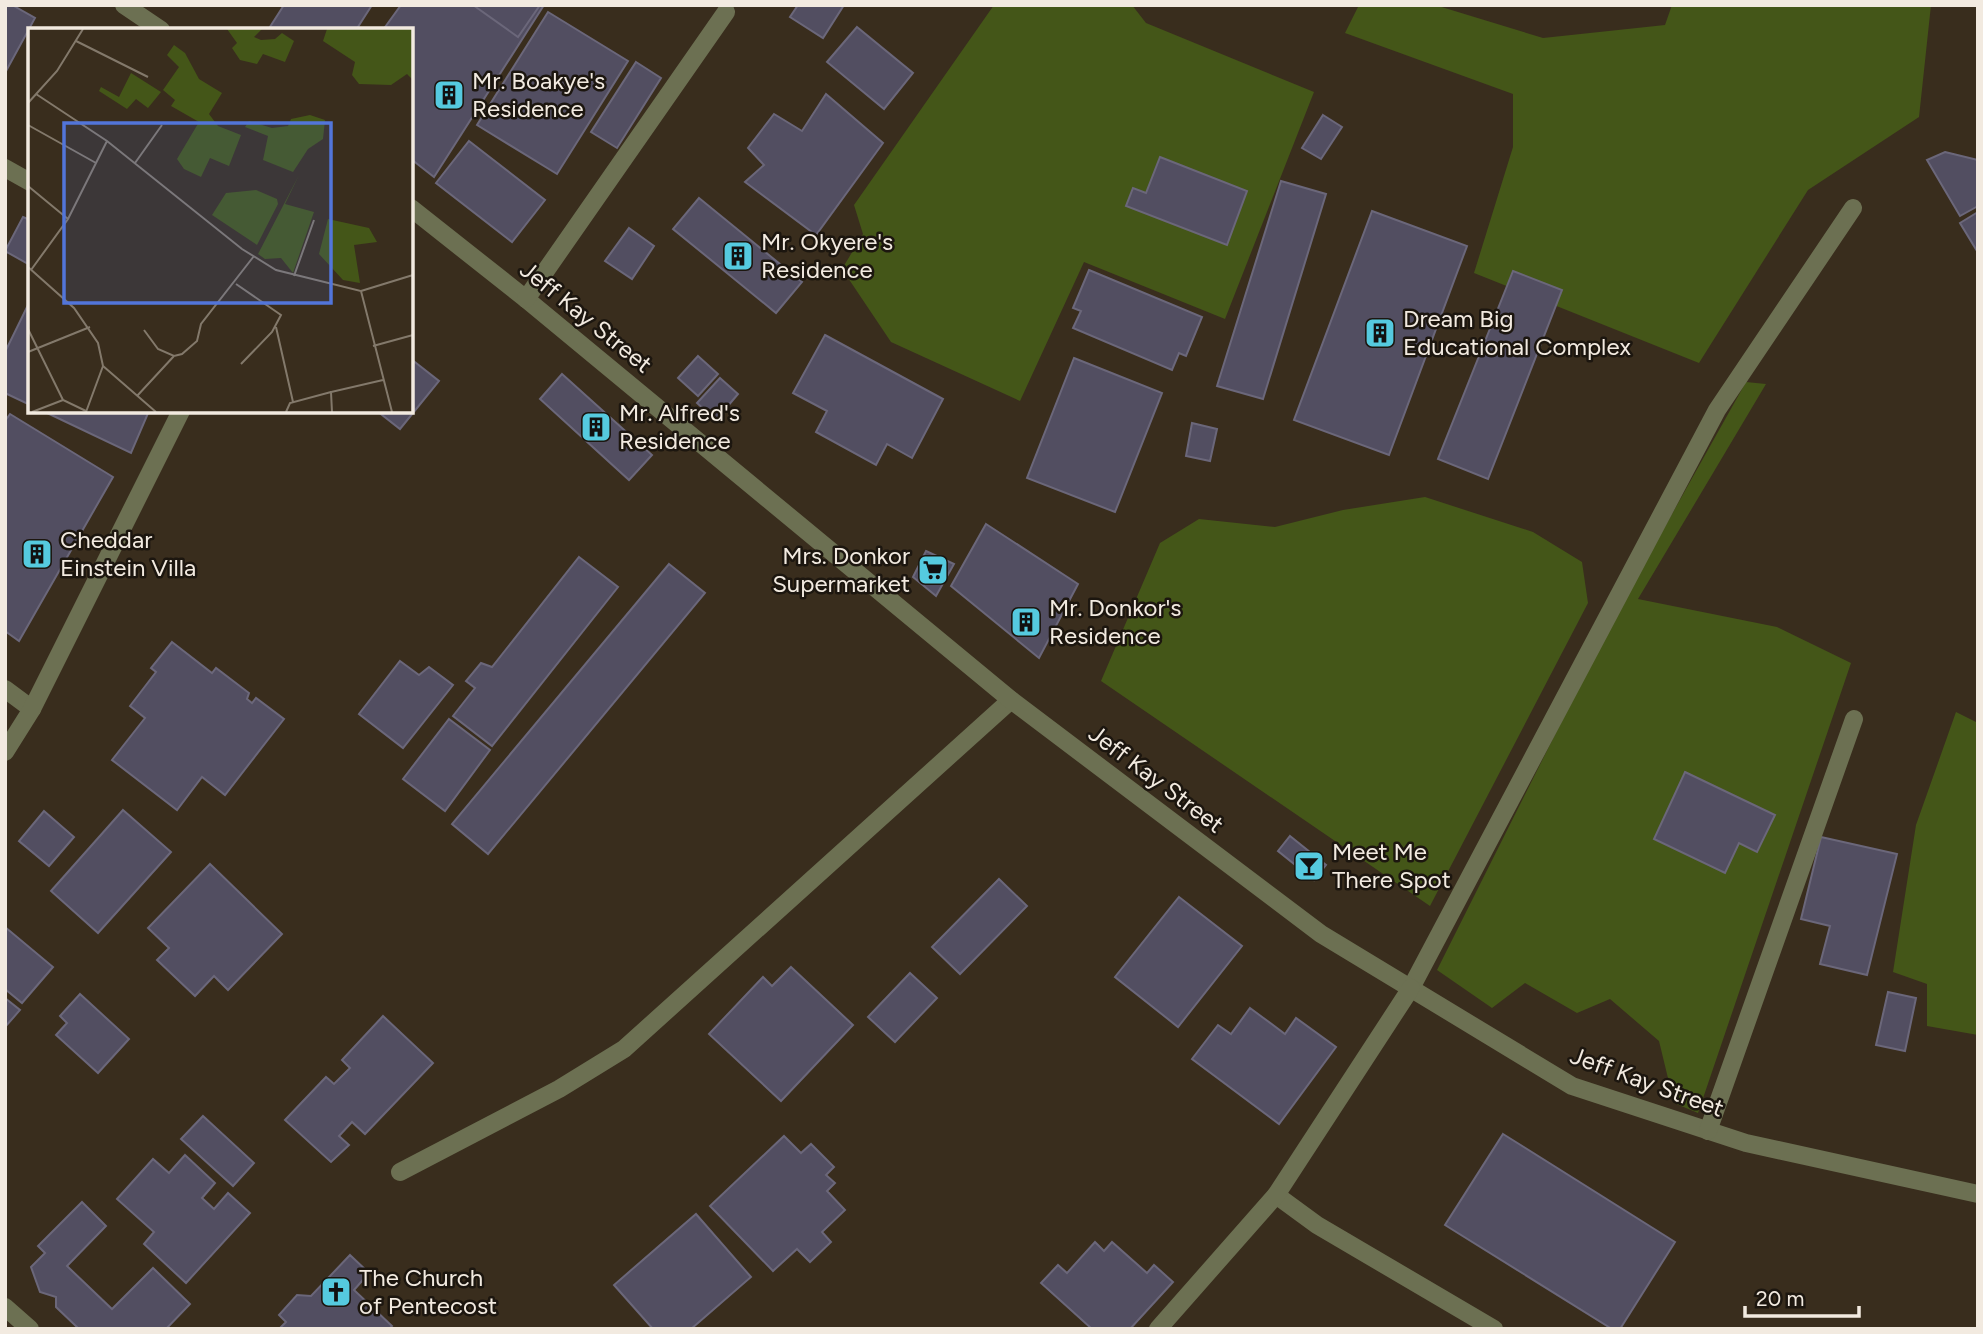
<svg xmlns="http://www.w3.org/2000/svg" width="1983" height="1334" viewBox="0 0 1983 1334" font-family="Figtree,sans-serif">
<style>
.green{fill:#445618}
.building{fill:#524e61;stroke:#6b677a;stroke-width:2}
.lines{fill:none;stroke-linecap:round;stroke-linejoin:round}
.lane{stroke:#6c7052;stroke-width:18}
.street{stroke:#6c7052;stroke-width:18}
.labels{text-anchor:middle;stroke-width:5;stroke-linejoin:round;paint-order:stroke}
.poi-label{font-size:24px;fill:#f2eae0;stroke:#1c160f;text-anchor:start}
.street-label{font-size:24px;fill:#f2eae0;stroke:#1c160f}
.inset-road{fill:none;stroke:#83796b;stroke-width:2}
.view{fill:#5275da;fill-opacity:0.15;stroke:#5275da;stroke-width:3.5}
.inset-edge{fill:none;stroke:#f2eae0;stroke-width:3.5}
</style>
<rect width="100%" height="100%" fill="#392d1d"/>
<g class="green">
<polygon points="994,5 1132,5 1146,23 1314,92 1225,319 1084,262 1020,401 891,342 842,269 863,234 854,205"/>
<polygon points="1359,5 1435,5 1543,38 1665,25 1672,5 1931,5 1919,117 1808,190 1699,363 1474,273 1513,147 1513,94 1345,33"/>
<polygon points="1746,382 1766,384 1638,599 1777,627 1851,663 1698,1113 1674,1103 1659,1041 1610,999 1577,1013 1525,983 1492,1008 1437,970 1612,621"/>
<polygon points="1425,497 1533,532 1582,562 1588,603 1430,906 1101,681 1160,543 1199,519 1275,527 1343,510"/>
<polygon points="1956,712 1978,723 1978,1035 1927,1026 1927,984 1893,972 1916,825"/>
</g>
<g class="building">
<polygon points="5,5 12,5 35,18 5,73"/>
<polygon points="284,5 372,5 356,30 268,30"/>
<polygon points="401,5 544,5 434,177 411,159 411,30 383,30"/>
<polygon points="473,5 540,5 518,37"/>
<polygon points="798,5 844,5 823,38 790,17"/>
<polygon points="548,12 628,61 557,174 477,125"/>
<polygon points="857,27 913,73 884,109 827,62"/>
<polygon points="636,62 661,78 617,148 591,132"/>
<polygon points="826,94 883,143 816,235 745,182 764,165 748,148 774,114 802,131"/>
<polygon points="1323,115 1342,127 1321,159 1302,148"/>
<polygon points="469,141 545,200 512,242 436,183"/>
<polygon points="1945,152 1978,160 1978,206 1960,216 1927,160"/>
<polygon points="1160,157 1247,191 1227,245 1126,206 1133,188 1146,193"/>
<polygon points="1281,181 1326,194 1263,399 1217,386"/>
<polygon points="699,198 802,282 776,313 673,229"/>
<polygon points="1372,211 1467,246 1389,455 1294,420"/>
<polygon points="1978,212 1978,251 1977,251 1960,223"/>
<polygon points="23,217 30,220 30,265 5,251"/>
<polygon points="629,228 654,246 632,279 605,261"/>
<polygon points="1089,270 1202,317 1186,356 1179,353 1172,370 1073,328 1081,311 1073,308"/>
<polygon points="1513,271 1562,290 1488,479 1438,459"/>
<polygon points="30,301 30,405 5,393 5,352"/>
<polygon points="825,335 943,399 912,458 887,444 876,465 816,432 827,411 793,393"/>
<polygon points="698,356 718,374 698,396 678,378"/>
<polygon points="1074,358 1162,393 1115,512 1027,478"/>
<polygon points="411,359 439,381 400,429 377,411 411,411"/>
<polygon points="562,374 652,455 629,480 540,399"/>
<polygon points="720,378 738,394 716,420 697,403"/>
<polygon points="43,411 149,411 131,453"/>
<polygon points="10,414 113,477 19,641 5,631 5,421"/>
<polygon points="1192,423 1217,429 1210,461 1186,456"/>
<polygon points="986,524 1078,584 1039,658 951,586"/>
<polygon points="926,551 954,564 936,596 913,577"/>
<polygon points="579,557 618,587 492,746 453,716 475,688 466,681 481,663 492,667"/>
<polygon points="669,564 705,593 488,854 452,824"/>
<polygon points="172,642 212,673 216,668 249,693 247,699 252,703 256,698 284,719 225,795 202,777 177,810 112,760 145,718 130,706 156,672 151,668"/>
<polygon points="400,661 419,675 429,667 453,685 403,748 359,714"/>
<polygon points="449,719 490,750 445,811 403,779"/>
<polygon points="1685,772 1775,815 1757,852 1739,843 1725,873 1654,839"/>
<polygon points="123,810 171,852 98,933 51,891"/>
<polygon points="44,811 74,837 49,866 19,841"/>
<polygon points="1290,836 1326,865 1314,880 1278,851"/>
<polygon points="1821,837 1897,854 1867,975 1820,964 1830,926 1801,919"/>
<polygon points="210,864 282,934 228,990 214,976 195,996 157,960 169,948 148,928"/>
<polygon points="999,879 1027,906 960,974 932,947"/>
<polygon points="1179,897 1242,946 1178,1027 1115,977"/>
<polygon points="5,927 53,967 22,1003 5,989"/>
<polygon points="791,967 853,1025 781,1101 709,1034 763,977 772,986"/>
<polygon points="910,973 937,998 895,1042 868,1017"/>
<polygon points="1888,992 1916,998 1905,1051 1876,1045"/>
<polygon points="80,994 129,1039 98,1073 56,1035 67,1023 60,1016"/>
<polygon points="5,998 20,1010 5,1027"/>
<polygon points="1250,1008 1285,1034 1296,1018 1336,1047 1279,1124 1192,1059 1218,1025 1231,1034"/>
<polygon points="383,1016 433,1063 365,1134 352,1122 339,1136 349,1145 331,1162 285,1120 326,1077 334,1084 350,1068 342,1060"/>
<polygon points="203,1116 254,1163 233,1186 181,1139"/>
<polygon points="1503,1134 1675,1242 1620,1329 1612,1329 1445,1225"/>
<polygon points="784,1136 801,1153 811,1144 834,1167 826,1175 835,1183 827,1191 845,1210 822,1232 831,1242 810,1262 797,1249 773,1271 710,1206"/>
<polygon points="185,1155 215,1183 202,1198 214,1209 228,1193 250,1213 186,1283 144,1244 154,1232 117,1199 153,1159 169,1173"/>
<polygon points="82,1202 106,1226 67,1266 112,1309 153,1268 190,1304 166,1329 79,1329 56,1307 56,1297 40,1292 31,1267 45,1253 38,1246"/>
<polygon points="696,1214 751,1277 691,1329 653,1329 614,1285"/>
<polygon points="1095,1242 1104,1251 1112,1242 1147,1273 1154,1265 1173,1282 1130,1329 1092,1329 1041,1283 1058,1265 1067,1273"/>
<polygon points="350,1255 369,1273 354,1290 392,1326 389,1329 279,1329 286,1322 279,1315 297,1295 311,1296"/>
</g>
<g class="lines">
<g class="lane">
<polyline points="1411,988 1717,410 1853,208"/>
<polyline points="400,1172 559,1089 624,1049 1011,700"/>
</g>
<g class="street">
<polyline points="124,5 161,30"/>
<polyline points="5,168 30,182"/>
<polyline points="411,208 526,299 1011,700 1321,934 1572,1086 1746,1143 1978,1194"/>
<polyline points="526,299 726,12"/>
<polyline points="5,689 32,709"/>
<polyline points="5,752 32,709 181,411"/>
<polyline points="1708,1131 1854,719"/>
<polyline points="1276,1195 1317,1225 1494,1329"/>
<polyline points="5,1307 30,1329"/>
<polyline points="1158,1329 1276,1195 1411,988"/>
</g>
</g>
<defs>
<g id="building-square" transform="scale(1.575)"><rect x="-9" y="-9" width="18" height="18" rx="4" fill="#55cadf" stroke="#1c160f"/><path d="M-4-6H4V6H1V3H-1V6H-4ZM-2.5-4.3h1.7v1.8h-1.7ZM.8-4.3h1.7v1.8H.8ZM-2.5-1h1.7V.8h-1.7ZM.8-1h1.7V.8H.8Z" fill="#111"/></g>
<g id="supermarket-square" transform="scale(1.575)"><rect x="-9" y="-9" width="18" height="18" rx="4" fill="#55cadf" stroke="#1c160f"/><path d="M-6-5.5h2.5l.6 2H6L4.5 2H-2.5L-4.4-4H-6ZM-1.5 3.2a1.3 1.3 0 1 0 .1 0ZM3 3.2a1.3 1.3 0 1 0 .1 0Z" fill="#111"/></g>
<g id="bar-square" transform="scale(1.575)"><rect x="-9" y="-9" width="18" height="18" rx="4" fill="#55cadf" stroke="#1c160f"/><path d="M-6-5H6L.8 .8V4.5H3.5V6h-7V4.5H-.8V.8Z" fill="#111"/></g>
<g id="church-square" transform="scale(1.575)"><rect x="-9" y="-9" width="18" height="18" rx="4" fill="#55cadf" stroke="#1c160f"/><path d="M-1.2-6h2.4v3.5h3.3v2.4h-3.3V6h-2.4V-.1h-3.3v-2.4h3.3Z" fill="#111"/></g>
</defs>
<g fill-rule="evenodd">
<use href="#building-square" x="449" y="95"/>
<use href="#building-square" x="738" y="256"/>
<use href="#building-square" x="1380" y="333"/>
<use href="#building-square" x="596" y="427"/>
<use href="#building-square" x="37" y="554"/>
<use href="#supermarket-square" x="933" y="570"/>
<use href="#building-square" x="1026" y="622"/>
<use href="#bar-square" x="1309" y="866"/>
<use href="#church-square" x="336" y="1292"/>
</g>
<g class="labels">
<g class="poi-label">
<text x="472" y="89">Mr. Boakye's<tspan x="472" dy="28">Residence</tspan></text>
<text x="761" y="250">Mr. Okyere's<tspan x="761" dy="28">Residence</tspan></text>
<text x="1403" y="327">Dream Big<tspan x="1403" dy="28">Educational Complex</tspan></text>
<text x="619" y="421">Mr. Alfred's<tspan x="619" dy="28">Residence</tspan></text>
<text x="60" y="548">Cheddar<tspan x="60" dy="28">Einstein Villa</tspan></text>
<text x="910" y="564" text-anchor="end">Mrs. Donkor<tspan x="910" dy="28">Supermarket</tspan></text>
<text x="1049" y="616">Mr. Donkor's<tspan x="1049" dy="28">Residence</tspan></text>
<text x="1332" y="860">Meet Me<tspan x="1332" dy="28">There Spot</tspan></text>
<text x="359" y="1286">The Church<tspan x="359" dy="28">of Pentecost</tspan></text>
</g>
<g class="street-label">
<text transform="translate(586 317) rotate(39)" y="8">Jeff Kay Street</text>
<text transform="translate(1156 779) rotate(37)" y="8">Jeff Kay Street</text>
<text transform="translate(1647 1082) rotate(20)" y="8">Jeff Kay Street</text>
</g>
</g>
<g transform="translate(28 28)">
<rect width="385" height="385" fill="#392d1d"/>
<path d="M 199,1 L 234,1 L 226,9 L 233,12 L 247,11 L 254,5 L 266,13 L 257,34 L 235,26 L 229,36 L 212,32 L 204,20 L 209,15 ZM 299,1 L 385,1 L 385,52 L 379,46 L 363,57 L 331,56 L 324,47 L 327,34 L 295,13 ZM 146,17 L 157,25 L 171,51 L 194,65 L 181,86 L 190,98 L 213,107 L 201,138 L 182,130 L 173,149 L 156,141 L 149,131 L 171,94 L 143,78 L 147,72 L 135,62 L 151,39 L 139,27 ZM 103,45 L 133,64 L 120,80 L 108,71 L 99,81 L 71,63 L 73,59 L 91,69 ZM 282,87 L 297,92 L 295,111 L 280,121 L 265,144 L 235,132 L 240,108 L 217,99 L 221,93 L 244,100 L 260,98 L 263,91 ZM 271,147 L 257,176 L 286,184 L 265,245 L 253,230 L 237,231 L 230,226 ZM 228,162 L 249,171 L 250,176 L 229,217 L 184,187 L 198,165 ZM 300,191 L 341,200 L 349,214 L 326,217 L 332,255 L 315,252 L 291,226 Z" fill="#445618"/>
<path class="inset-road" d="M 48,13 L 120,49M 8,66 L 79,113 L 214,221 L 248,242 L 333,263 L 364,384M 0,75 L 29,43 L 55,1M 0,97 L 68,135M 107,135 L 134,97M 0,158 L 40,191M 0,239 L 46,280 L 70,315 L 75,338 L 58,384M 3,242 L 40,191 L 79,113M 266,248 L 286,192M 208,256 L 253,287 L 244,304 L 213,336M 333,263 L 385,247M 248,299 L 265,374M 0,301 L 35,372 L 58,383M 116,302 L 130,321 L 146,328 L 154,326 L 169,313 L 173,296 L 226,228M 345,318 L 385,307M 0,324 L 62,299M 75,338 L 128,384M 109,368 L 146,328M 4,384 L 35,372M 258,384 L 262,375 L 303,364M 304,384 L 303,364 L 355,352"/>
<path class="view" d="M 36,95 L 303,95 L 303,275 L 36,275 Z"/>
<rect width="385" height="385" class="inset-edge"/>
</g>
<rect width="1983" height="1334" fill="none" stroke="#f2eae0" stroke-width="14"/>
<path d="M1745 1306v10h114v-10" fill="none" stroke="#f2eae0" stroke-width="3.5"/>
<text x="1756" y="1306" font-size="21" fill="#f2eae0" stroke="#1c160f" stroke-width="5" paint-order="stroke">20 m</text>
</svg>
